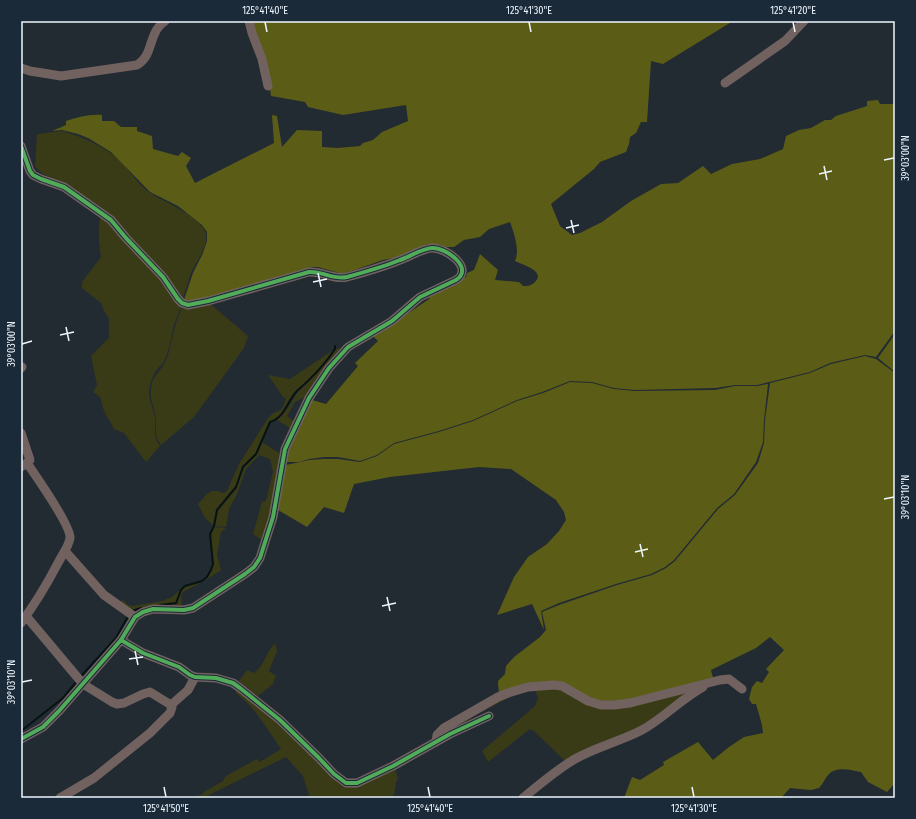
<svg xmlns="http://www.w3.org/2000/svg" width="916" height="819" viewBox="0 0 916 819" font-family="'Fira Sans Condensed',sans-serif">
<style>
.green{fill:#393b17}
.forest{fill:#5b5d17}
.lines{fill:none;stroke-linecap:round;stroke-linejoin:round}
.stream{stroke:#071214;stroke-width:2}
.minor{stroke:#716260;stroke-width:9}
.cycleway-casing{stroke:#1b2a39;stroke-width:6}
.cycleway{stroke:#51ab58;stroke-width:4}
.ticks{fill:none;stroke:#eef6fe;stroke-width:1.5}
.neatline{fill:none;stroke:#eef6fe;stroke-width:1.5}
.ticks-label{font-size:10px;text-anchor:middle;fill:#eef6fe}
</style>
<rect width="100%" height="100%" fill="#222a32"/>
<g class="green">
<path d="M 62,131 C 80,136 94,142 109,152 C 126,162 134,182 150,193 C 163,201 203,218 206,234 C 208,248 196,261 191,273 C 188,282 186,291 182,299 L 157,267 L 65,184 L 43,174 L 35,167 L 37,134 Z"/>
<path d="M 101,214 L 181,303 C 180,313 175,319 173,329 C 171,340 169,351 164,361 C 163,364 160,366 158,368 C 153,375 150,382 149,391 C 149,400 153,408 155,417 C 157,430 151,433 160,446 L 146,462 L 124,433 L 114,429 L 104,411 L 100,397 L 93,392 L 97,385 L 91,356 L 109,338 L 109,318 L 105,313 L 101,303 L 82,288 L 82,282 L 101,257 C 99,242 97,229 101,214 Z"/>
<path d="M 208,302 L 248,336 L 244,348 L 194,417 L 161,445 C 153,433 157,430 156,419 C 155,408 149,399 151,389 C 152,375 160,373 165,362 C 171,350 171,339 175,327 C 177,318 181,312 182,303 Z"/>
<polygon points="340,348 338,357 324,374 317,378 307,396 295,402 287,416 294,421 291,429 277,420 288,408 298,391 303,387 329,359 336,349"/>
<path d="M 335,349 C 327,360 313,378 303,386 C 301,388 299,388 297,390 C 286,400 286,416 270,422 L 256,454 L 242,466 L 236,487 L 217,510 L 213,525 L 205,518 L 198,504 C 208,494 209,487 223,493 L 227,491 L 239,464 L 268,418 L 272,414 L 282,409 L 286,399 L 283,397 L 268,375 L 290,379 Z"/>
<polygon points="262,442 279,453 277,484 263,541 253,534 262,502 266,501 273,472 270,459 259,455 246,469 237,494 229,509 226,527 214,526 218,510 237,488 243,467 257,454"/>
<path d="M 214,527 L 226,528 L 221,532 L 217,555 L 221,570 L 209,578 L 183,592 L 181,596 L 182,606 L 137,612 L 132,612 L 149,607 L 177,604 C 178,599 179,593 182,589 C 189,580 203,586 210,572 C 218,557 206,543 214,527 Z"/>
<polygon points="180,590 176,603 148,606 132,611 120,601 123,600 128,605 133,606 162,601 172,597"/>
<path d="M 275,643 L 277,651 L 269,671 L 276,676 L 273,684 L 258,696 L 239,681 L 247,670 L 254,673 C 265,665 266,652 275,643 Z"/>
<path d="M 706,685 L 648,724 L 566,762 L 534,731 L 530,729 L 488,762 L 482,751 L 535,706 L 538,698 L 534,688 C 501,699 470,719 439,737 L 484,707 L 529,688 Z"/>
<path d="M 237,688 L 245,693 L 340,783 L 395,768 L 398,779 L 396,782 L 394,795 L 392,796 L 391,798 L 310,798 L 303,776 L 286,757 L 203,798 L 193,798 L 203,794 L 204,792 L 223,781 L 225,777 L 231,773 L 257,759 L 260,762 L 281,749 C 268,730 255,707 236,693 Z"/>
</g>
<g class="forest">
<path d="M 252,21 L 733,21 L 663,64 L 651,61 L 647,122 L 641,122 L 636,133 L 630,137 L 629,144 L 626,152 L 600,162 L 594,169 L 551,204 L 560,226 L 572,235 L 580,233 L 602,222 L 631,201 L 661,184 L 678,183 L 703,166 L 711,174 L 732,164 L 760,159 L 783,149 L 786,136 L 799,130 L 811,128 L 825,120 L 831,120 L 836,116 L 867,106 L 867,101 L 878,100 L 880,104 L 895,104 L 895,331 L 876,357 L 865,355 L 830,363 L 810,372 L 757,385 L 735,385 L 715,388 L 635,390 L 614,388 L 592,382 L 570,381 L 542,392 L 517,400 L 473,420 L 439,431 L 394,443 L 377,455 L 360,461 L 338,457 L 324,457 L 309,459 L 299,462 L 285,462 L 288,452 L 312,400 L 326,404 L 358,366 L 355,363 L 378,341 L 372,335 L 385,329 L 429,299 L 432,293 L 466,277 L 467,273 L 474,270 L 480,254 L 498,270 L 495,280 L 519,282 L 523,286 C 528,286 531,286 535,282 C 546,271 523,265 515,261 C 520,250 514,233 510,222 L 489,229 L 480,237 L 464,240 L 454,247 L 446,247 L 438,244 L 428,244 L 399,257 L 383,260 L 343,274 L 318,267 L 312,267 L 248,287 L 196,300 L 184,300 L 193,273 L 203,253 L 207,241 L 207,232 L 202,225 L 178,206 L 150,192 L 111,152 L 88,138 L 78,134 L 62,130 L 52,131 L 66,125 L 66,121 C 78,117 90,114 102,115 L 102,121 L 114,121 L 121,127 L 137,127 L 137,131 L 152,136 L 153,149 L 178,156 L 182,152 L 191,158 L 186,166 L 195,183 L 274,143 L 272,115 L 277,116 L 282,147 L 297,130 L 322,131 L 322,147 L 338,148 L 360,146 L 363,143 L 373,140 L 382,132 L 408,121 L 406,105 L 343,115 L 308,107 L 305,102 L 271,96 L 268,73 Z"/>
<polygon points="895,334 895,372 878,358"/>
<path d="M 865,356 L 876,359 L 895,373 L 895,783 L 887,792 L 868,782 L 861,772 C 851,770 837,766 829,774 C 825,778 823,784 819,788 L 811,790 L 790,788 L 781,798 L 624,798 L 632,777 L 640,780 L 664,765 L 663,762 L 698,742 L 713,760 L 729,747 L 744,737 L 763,733 L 762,725 L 756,704 L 752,704 L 749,699 L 752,687 L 757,681 L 762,683 L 769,672 L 766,669 L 784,650 L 770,637 L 756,648 L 711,670 L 713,678 L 625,701 L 599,703 L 563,683 L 499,695 L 498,681 L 505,674 L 506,666 L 514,657 L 540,637 L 546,630 L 542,612 L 559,605 L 617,585 L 652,575 L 666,568 L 675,561 L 718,509 L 735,495 L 758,463 L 764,443 L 765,420 L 770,383 L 810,373 L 831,364 Z"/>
<polygon points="570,382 592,383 614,389 635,391 715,390 735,386 757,386 768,384 764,420 763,442 756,462 734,494 717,508 674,560 665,567 651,574 616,584 559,603 541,611 544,630 532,604 497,615 514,577 528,557 547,544 559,531 566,520 564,512 556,500 511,469 479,467 390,477 354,484 344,513 324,507 307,527 278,510 286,465 309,460 324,459 338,459 360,462 377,456 394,444 439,432 473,421 517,401 543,393"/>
</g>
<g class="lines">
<g class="stream">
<path d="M 160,605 L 176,603 L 181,590 L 185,586 L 202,581 L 207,577 L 211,570 L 213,564 L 210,534 L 214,526 L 217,510 L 236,487 L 243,467 L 256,454 L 270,422 C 286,417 287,400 298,390 C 312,378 325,364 335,349 L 335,346"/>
<polyline points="132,611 141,608"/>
<polyline points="82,675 116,638 127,618"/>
<polyline points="21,731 63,698 77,681"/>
</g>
<g class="minor">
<polyline points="249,21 252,33 262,59 268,86"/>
<path d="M 21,68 L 30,71 L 61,76 L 137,65 C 150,57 149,45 155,33 C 157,28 161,24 165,21"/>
<polyline points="725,83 785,41 804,21"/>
<path d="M 21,146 L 30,171 L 33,175 L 41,179 L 64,187 L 111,220 L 126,238 L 163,277 L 178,299 L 182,303 L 188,305 L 208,301 L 309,272 C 323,271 333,280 347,277 C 365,272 383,267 400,260 C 411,256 421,249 432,248 C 445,247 475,268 456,280 L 420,297 L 392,321 L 348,347 L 329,368 L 309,398 L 285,449 L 273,517 L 260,558 L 254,567 L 245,574 L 193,608 L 184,610 L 153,609 L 143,612 L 135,617 L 121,640 L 59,711 L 43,727 L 21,739"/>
<polyline points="21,368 22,367"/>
<polyline points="21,433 30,460 27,463 21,467"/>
<polyline points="65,551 104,595 135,617"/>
<polyline points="26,616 83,684 112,702 117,704 124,703 143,694 150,692 171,705 172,707 170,713 150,733 94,778 60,798"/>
<path d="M 21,623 C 35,604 47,584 58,563 C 62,555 69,546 70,538 C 71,526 36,476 27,463"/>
<polyline points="121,640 143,653 179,667 190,675 195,677 216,678 233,683 240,688 280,720 319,758 334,774 346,783 357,783 393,766 450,734 489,716"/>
<polyline points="171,705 188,690 195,677"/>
<polyline points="436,742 437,735 444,728 498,697 508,693 528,687 554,685 562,686 588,701 601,705 614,705 630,703 720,680 729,679 742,689"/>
<path d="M 523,798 C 540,784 556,770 575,759 C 596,747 621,741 642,730 C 664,718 681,699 703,687"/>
</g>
<g class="cycleway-casing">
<g id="cycleway">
<path d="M 21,146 L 30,171 L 33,175 L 41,179 L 64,187 L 111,220 L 126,238 L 163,277 L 178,299 L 182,303 L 188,305 L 208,301 L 309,272 C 323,271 333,280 347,277 C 365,272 383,267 400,260 C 411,256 421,249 432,248 C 445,247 475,268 456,280 L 420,297 L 392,321 L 348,347 L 329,368 L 309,398 L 285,449 L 273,517 L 260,558 L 254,567 L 245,574 L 193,608 L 184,610 L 153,609 L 143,612 L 135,617 L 121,640 L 59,711 L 43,727 L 21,739"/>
<polyline points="121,640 143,653 179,667 190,675 195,677 216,678 233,683 240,688 280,720 319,758 334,774 346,783 357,783 393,766 450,734 489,716"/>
</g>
</g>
<use href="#cycleway" class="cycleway"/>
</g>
<path class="ticks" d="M 265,22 L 267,32M 529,22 L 531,32M 793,22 L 795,32M 884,160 L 894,158M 824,166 L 827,180M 819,174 L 832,171M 571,220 L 574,233M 566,228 L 579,225M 318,273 L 321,287M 313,282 L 327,279M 66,327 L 69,341M 60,335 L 74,332M 22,344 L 32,341M 884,499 L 894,497M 640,544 L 643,557M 635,552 L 648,549M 387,597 L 390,611M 382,606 L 396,603M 135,651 L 138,665M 129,659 L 143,657M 22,682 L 32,680M 164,787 L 166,797M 428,787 L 430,797M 692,787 L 694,797"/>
<rect width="916" height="819" fill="none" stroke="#1b2a39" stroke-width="44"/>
<rect x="22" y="22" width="872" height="775" class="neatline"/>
<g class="ticks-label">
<text x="265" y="14">125°41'40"E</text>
<text x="529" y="14">125°41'30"E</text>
<text x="793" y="14">125°41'20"E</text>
<text transform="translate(905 158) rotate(-90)" y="4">39°03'00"N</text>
<text transform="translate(11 344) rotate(-90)" y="4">39°03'00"N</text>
<text transform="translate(905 497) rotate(-90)" y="4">39°03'10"N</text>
<text transform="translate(11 682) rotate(-90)" y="4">39°03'10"N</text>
<text x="166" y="812">125°41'50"E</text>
<text x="430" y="812">125°41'40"E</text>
<text x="694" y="812">125°41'30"E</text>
</g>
</svg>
